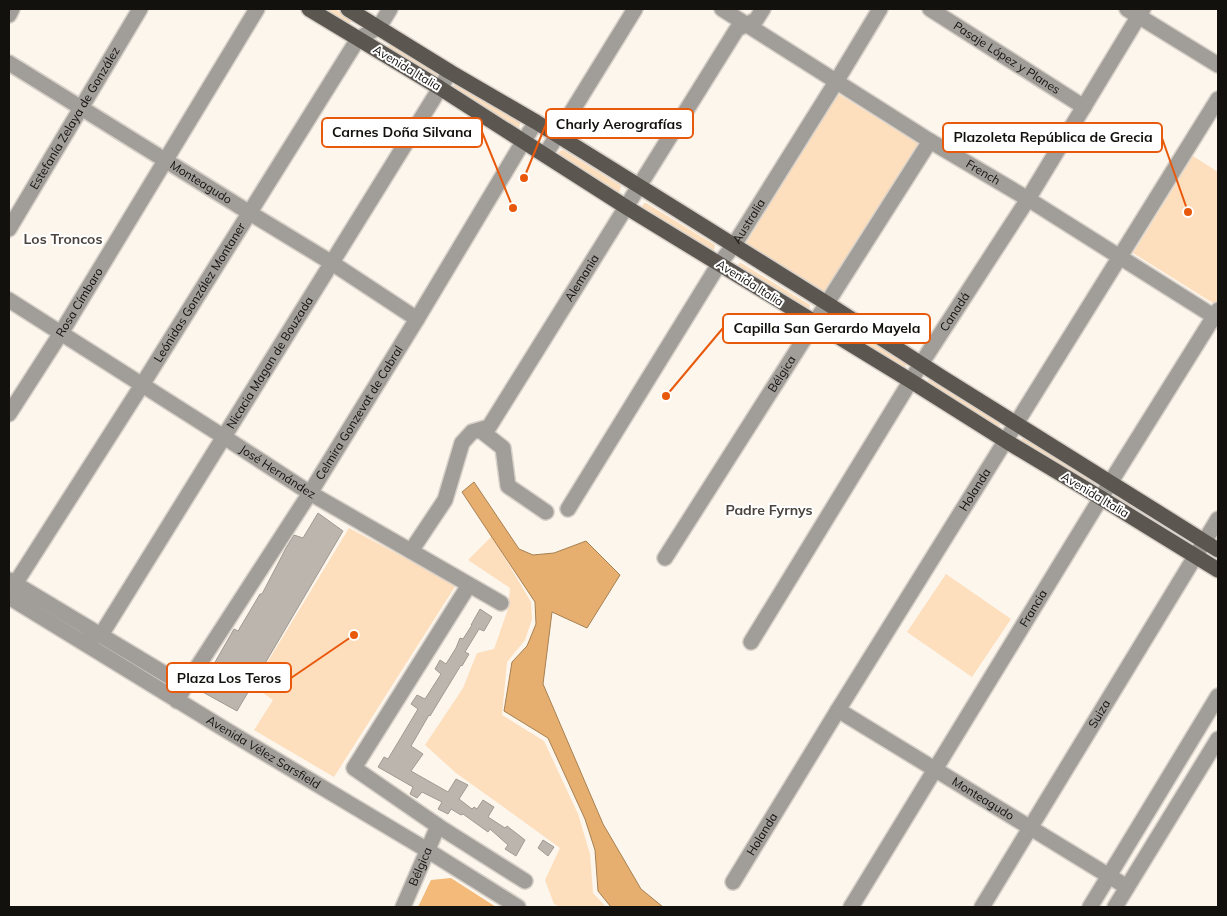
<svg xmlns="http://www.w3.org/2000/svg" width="1227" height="916" viewBox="0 0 1227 916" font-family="Mulish,sans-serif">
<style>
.green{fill:#fddebd}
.forest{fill:#f3ba79}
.water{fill:#e7af6f;stroke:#a78052}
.building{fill:#bcb5ad;stroke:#a19a92}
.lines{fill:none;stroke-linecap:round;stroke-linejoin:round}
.minor-casing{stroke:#d8d1c9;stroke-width:18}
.major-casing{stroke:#d8d1c9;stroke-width:18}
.minor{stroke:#a19e9a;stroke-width:15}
.major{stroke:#5b5650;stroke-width:15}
.labels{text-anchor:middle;stroke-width:4;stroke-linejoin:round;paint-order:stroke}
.street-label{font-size:12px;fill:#13110e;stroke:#fff}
.neighbourhood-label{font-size:14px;font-weight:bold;fill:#4b443e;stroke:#fff}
.leader{fill:none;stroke:#e8590c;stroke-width:2}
.callout-dot{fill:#e8590c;stroke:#fff;stroke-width:2}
.callout{fill:#fff;stroke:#e8590c;stroke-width:2}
.callout-label{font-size:14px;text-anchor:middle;font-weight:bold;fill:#13110e}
</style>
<rect width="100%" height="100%" fill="#fdf6ed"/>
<g class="green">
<polygon points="324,9 335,9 352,20 348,26"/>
<polygon points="390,44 392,44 440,74 439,79 389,50 388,47"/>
<polygon points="455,84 457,84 520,123 519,128 517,129 452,88"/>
<polygon points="837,93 919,144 825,296 745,245"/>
<polygon points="563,150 621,186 620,191 618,192 559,157 558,154 560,151"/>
<polygon points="1193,156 1218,172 1218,301 1216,305 1133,253"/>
<polygon points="644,203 646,203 715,245 714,250 711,251 643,209 642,207"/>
<polygon points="739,263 741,263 810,305 809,310 737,267"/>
<polygon points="834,320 836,320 906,364 905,369 903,370 831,324"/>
<polygon points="928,380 930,380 1000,423 999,428 926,384"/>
<polygon points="1023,438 1025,438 1094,481 1093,486 1020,442"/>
<polygon points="1119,498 1121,498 1190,540 1189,545 1117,502"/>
<polygon points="349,528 456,585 334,777 254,730 273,700 253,686"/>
<polygon points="492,536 531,602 532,619 525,640 507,662 502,715 544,741 578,814 590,854 593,893 606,907 560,907 554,904 545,880 560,848 498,803 456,773 425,745 463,688 477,653 494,649 508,609 510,588 468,560"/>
<polygon points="946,574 1011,619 972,677 907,632"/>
</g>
<polygon class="forest" points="451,878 496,907 418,907 431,880"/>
<polygon class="water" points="474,482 519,549 533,555 554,553 586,541 620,575 587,628 552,612 543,684 603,824 641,889 663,907 611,907 598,891 595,850 585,819 548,738 504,711 512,662 527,646 536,624 535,602 462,492"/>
<g class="building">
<polygon points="318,513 343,531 237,711 199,690 234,629 238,631 260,594 262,594 286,548 294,535 303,538"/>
<polygon points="480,609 492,617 484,631 479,629 465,652 469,654 462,666 461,665 430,716 429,715 411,746 423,754 411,771 448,792 456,779 468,785 459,799 472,809 474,807 477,809 483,800 494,807 488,817 505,828 507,826 525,840 516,856 505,849 508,845 490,829 488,832 463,814 461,815 451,809 448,814 438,809 442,802 422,792 417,798 410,794 413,787 378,767 384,757 388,759 418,709 411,704 417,695 425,699 441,674 435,669 440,660 446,664 456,648 460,638 463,639 472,625 471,625"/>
<polygon points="543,840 554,847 548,856 538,848"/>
</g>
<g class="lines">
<g class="minor-casing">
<g id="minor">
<path id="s1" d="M 722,9 L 930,141 L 1028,199 L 1218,319"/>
<path id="s2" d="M 930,9 L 1084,107"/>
<polyline points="1127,9 1218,65"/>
<polyline points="9,15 12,9"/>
<path id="s3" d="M 9,63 L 250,213 L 332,263 L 417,319"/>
<polyline points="545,155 635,9"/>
<path id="s4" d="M 9,229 L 140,9"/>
<path id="s5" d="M 9,300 L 224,437 L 310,493 L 501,603"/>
<path id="s6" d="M 9,414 L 61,333 L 257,9"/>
<polyline points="480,430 503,448 508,486 546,512"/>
<path id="s7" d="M 568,509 L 719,264 L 734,245 L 836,82 L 880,9"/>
<path id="s8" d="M 411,551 L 445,500 L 462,443 L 472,432 L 489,427 L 737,29 L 756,20 L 763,9"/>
<path id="s9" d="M 665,558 L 930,141"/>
<polyline points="9,580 185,686"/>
<path id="s10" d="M 15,584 L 142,385 L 358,39 L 379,27 L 390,9"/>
<polyline points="469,585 354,768 438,826 525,881"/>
<path id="s11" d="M 9,597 L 221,727 L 427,850 L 518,907"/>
<path id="s12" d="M 83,642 L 89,636 L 101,635 L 450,72"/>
<path id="s13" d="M 751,642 L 921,364 L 1028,199 L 1143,9"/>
<path id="s14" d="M 177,701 L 185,686 L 310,493 L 417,319 L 523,142 L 536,122"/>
<path id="s15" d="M 838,710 L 1127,887"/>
<path id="s16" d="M 733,882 L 838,710 L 1218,99"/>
<path id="s17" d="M 403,907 L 438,826"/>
<path id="s18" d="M 851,907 L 1110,483 L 1218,310"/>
<path id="s19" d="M 982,907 L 1218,519"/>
<polyline points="1090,907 1218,696"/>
<polyline points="1115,907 1218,739"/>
</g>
</g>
<g class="major-casing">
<g id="major">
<polyline points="309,9 440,88 626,207 911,381 1006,441 1101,498 1218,570"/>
<polyline points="348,9 450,72 536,122 639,186 828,304 943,378 1218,550"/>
</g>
</g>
<use href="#minor" class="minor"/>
<use href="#major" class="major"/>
</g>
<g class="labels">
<g class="street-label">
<text dy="4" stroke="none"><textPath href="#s2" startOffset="91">Pasaje López y Planes</textPath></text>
<text transform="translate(407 68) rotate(31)" y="4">Avenida Italia</text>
<text dy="4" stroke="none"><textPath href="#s4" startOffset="129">Estefanía Zelaya de González</textPath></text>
<text dy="4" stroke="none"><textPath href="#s1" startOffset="308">French</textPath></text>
<text dy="4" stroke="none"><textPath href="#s3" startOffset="226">Monteagudo</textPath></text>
<text dy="4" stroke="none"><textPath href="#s7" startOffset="340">Australia</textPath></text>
<text dy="4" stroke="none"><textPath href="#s8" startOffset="329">Alemania</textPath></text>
<text transform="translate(750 283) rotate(32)" y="4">Avenida Italia</text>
<text dy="4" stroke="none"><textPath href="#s10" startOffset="345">Leónidas González Montaner</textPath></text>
<text dy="4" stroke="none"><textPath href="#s6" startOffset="132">Rosa Címbaro</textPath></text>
<text dy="4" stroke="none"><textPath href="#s13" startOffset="388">Canadá</textPath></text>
<text dy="4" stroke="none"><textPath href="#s12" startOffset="341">Nicacia Magan de Bouzada</textPath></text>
<text dy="4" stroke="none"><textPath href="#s9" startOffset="218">Bélgica</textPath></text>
<text dy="4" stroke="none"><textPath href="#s14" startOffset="341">Celmira Gonzevat de Cabral</textPath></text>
<text dy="4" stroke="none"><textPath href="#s5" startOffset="319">José Hernández</textPath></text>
<text dy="4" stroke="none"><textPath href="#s16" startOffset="461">Holanda</textPath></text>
<text transform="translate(1095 495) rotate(31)" y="4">Avenida Italia</text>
<text dy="4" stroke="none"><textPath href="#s18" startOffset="350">Francia</textPath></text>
<text dy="4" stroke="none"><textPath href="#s19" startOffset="226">Suiza</textPath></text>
<text dy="4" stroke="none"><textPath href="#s11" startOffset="298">Avenida Vélez Sarsfield</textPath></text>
<text dy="4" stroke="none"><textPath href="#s15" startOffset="170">Monteagudo</textPath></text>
<text dy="4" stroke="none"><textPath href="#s16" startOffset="56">Holanda</textPath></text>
<text dy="4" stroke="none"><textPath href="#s17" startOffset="44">Bélgica</textPath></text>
</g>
<g class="neighbourhood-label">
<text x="63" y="244">Los Troncos</text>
<text x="769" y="515">Padre Fyrnys</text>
</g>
</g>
<path class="leader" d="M524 178L546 124M513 208L482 132M1188 212L1162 138M666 396L723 328M354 635L291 678"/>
<g class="callout-dot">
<circle cx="524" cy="178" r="5"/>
<circle cx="513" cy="208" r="5"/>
<circle cx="1188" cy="212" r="5"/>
<circle cx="666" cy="396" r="5"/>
<circle cx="354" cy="635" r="5"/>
</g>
<g class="callout">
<rect x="546" y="109" width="147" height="29" rx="5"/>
<rect x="322" y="118" width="160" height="29" rx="5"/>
<rect x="943" y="123" width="219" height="29" rx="5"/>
<rect x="723" y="314" width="207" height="29" rx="5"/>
<rect x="167" y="663" width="124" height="29" rx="5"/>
</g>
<g class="callout-label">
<text x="619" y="129">Charly Aerografías</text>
<text x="402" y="137">Carnes Doña Silvana</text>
<text x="1053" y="142">Plazoleta República de Grecia</text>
<text x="827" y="333">Capilla San Gerardo Mayela</text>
<text x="229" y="683">Plaza Los Teros</text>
</g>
<rect width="1227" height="916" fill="none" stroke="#13110e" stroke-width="20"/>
</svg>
